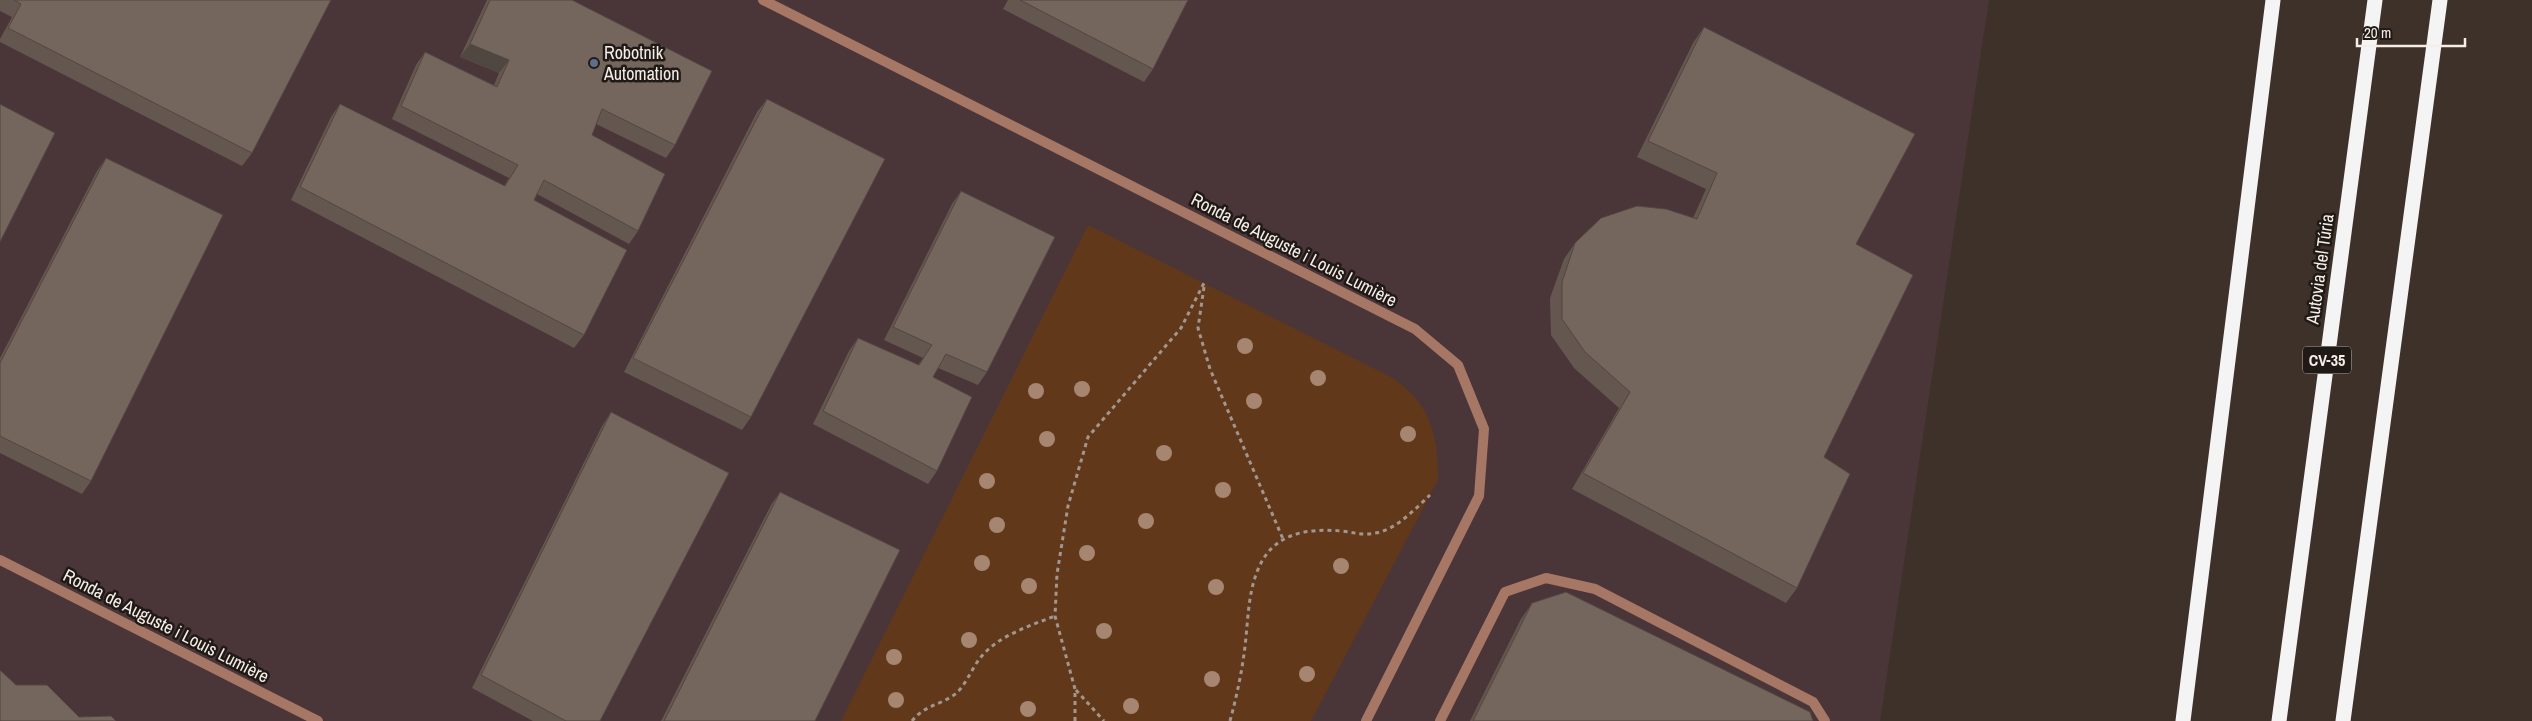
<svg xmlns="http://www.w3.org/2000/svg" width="2532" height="721" viewBox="0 0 2532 721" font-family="'Archivo Narrow',sans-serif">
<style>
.industrial{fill:#4a3539}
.green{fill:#62381a}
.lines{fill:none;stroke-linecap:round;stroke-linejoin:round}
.path{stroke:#a19790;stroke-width:3;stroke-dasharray:4 4;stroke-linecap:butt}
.lane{stroke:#a77765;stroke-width:10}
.street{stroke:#a77765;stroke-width:10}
.highway{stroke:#f4f4f4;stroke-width:15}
.tree{fill:#a78671}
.wall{fill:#645750}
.shaded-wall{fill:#514741}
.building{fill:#74655d;stroke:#514741}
.service-dot{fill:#5c6f8a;stroke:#201a16;stroke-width:2}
.labels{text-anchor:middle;stroke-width:5;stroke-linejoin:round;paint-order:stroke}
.shield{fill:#201a16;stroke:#b6aea9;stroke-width:1}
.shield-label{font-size:16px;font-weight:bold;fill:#f6ede8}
.poi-label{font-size:18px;fill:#f6ede8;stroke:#201a16;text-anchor:start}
.street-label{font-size:18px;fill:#f6ede8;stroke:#201a16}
</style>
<rect width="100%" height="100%" fill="#3d3129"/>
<polygon class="industrial" points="0,0 1989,0 1880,721 0,721"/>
<path class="green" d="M 1088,225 L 1391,377 C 1431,403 1438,435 1438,480 L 1311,721 L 841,721 Z"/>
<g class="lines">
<g class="path">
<polyline points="1204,287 1198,328 1210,369 1283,539"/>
<polyline points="1076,690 1104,721"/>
<path d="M 912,721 C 925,705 938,706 954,695 C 966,686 971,669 981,657 C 998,636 1029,626 1055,616"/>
<polyline points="1075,721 1075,689 1055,616 1057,574 1068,506 1088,437 1181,328 1204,283"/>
<path d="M 1230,721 C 1236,699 1241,676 1244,654 C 1248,628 1247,597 1257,572 C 1271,534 1304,528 1341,531 C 1353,532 1363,536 1375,533 C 1396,530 1415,509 1430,495"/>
</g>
<polyline class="lane" points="1440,721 1505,592 1546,578 1595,589 1813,702 1825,721"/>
<g class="street">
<polyline points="763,0 1415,329 1458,365 1484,429 1479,496 1366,721"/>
<polyline points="0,560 318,721"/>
</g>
<g class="highway">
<polyline points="2183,721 2273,0"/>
<polyline points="2279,721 2375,0"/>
<polyline points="2343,721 2440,0"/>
</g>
</g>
<g class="tree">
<circle cx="1245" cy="346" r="8"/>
<circle cx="1318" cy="378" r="8"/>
<circle cx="1082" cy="389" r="8"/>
<circle cx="1036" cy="391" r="8"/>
<circle cx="1254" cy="401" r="8"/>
<circle cx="1408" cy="434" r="8"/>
<circle cx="1047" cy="439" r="8"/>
<circle cx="1164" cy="453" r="8"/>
<circle cx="987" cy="481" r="8"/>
<circle cx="1223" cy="490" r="8"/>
<circle cx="1146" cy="521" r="8"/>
<circle cx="997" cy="525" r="8"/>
<circle cx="1087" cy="553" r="8"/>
<circle cx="982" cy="563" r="8"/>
<circle cx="1341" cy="566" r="8"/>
<circle cx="1029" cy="586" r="8"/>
<circle cx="1216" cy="587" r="8"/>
<circle cx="1104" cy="631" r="8"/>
<circle cx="969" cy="640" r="8"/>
<circle cx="894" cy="657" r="8"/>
<circle cx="1307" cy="674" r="8"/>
<circle cx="1212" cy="679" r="8"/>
<circle cx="896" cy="700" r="8"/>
<circle cx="1131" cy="706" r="8"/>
<circle cx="1028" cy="709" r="8"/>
</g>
<g class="wall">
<polygon points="0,0 331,0 252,153 242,166 0,42 0,39 12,17 0,11"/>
<polygon points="487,0 572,0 675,145 666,158 596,124 592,135 638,231 629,244 537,194 534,200 584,335 574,348 291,200 331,117 340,104 504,186 509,178 392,119 416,65 425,52 494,85 499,73 460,57"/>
<polygon points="1008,0 1188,0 1153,69 1144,82 1003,9"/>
<polygon points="1704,27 1856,244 1824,457 1797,588 1786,603 1572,489 1619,408 1574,368 1551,335 1550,298 1564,259 1575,243 1693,218 1706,189 1637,157 1693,43"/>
<polygon points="767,99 751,417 742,430 624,372 757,112"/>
<polygon points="106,158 91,481 82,494 0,453 0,358 97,171"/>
<polygon points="961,191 987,372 978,385 938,368 933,377 937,471 928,484 813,424 849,351 858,338 918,365 923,358 884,340 952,204"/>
<polygon points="611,412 600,721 533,721 472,688 602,426"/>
<polygon points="780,492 815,721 661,721 771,505"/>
<polygon points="1532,603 1813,721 1470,721 1521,619"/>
</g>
<polygon class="shaded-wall" points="470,44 509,60 499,73 460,57"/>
<g class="building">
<polygon points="14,0 331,0 252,153 8,28 21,4"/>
<polygon points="490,0 572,0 712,71 675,145 602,109 592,135 665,174 638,231 544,180 534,200 627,250 584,335 300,187 340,104 505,186 518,165 401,106 425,52 497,87 509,60 470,44"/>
<polygon points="1020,0 1188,0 1153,69"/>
<polygon points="1704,27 1915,134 1856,244 1913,275 1824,457 1850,474 1797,588 1583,473 1630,392 1585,352 1562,319 1562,282 1575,243 1601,218 1637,206 1666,209 1697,219 1717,173 1648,141"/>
<polygon points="767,99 885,159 751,417 633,358"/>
<polygon points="0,104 55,133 0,242"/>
<polygon points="106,158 223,215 91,481 0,436 0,363"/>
<polygon points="961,191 1055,237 987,372 946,354 933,377 972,397 937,471 823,411 858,338 919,365 932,345 893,327"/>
<polygon points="611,412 729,473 600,721 566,721 481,675"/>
<polygon points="780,492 900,550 815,721 664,721"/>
<polygon points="1566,592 1810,712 1813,721 1473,721 1532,603"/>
<polygon points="0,670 16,685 47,685 79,717 111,716 116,721 0,721"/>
</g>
<circle class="service-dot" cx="594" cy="63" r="5"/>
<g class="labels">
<rect class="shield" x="2303" y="346.5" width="48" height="27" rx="4"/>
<g class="shield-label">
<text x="2327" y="366">CV-35</text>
</g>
<g class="poi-label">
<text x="604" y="59">Robotnik<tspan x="604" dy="21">Automation</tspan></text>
</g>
<g class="street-label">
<text transform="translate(1294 250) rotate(27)" y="6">Ronda de Auguste i Louis Lumière</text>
<text transform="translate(2320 269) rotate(-82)" y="6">Autovia del Túria</text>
<text transform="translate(166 626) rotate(27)" y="6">Ronda de Auguste i Louis Lumière</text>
</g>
</g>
<path d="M2357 38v8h108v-8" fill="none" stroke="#f6ede8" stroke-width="2.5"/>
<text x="2364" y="38" font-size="15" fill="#f6ede8" stroke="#201a16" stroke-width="4" paint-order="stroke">20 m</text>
</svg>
